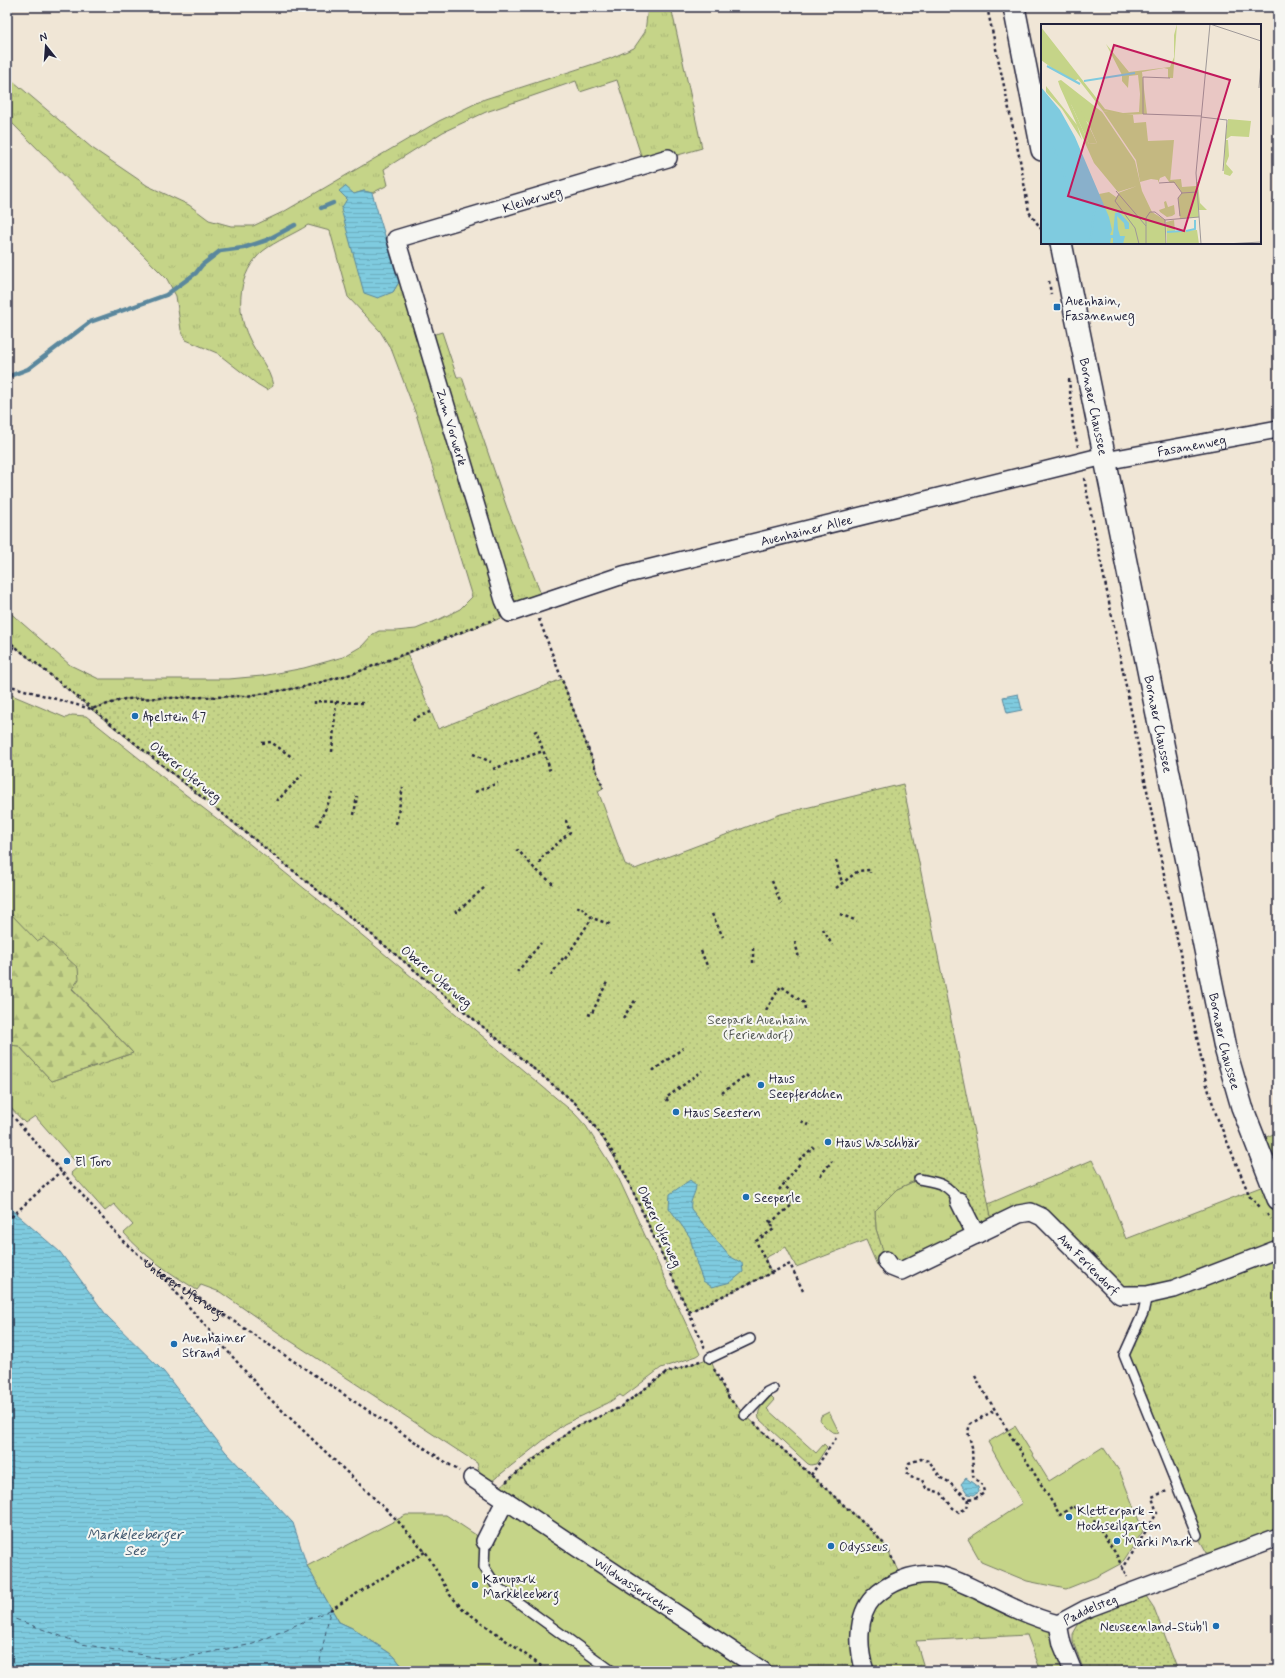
<svg xmlns="http://www.w3.org/2000/svg" width="1285" height="1678" viewBox="0 0 1285 1678" font-family="Mynerve,sans-serif">
<style>
.grass{fill:url(#grass-tufts);stroke:#747b62}
.forest{fill:url(#forest-firs);stroke:#747b62}
.park{fill:url(#park-dots);stroke:#747b62}
.garden{fill:#c5d488;stroke:#747b62}
.water{fill:url(#water-rules);stroke:#5a879d}
.lines{fill:none;stroke-linecap:round;stroke-linejoin:round}
.stream{stroke:#5a879d;stroke-width:4.5}
.ferry{stroke:#3e556c;stroke-width:1;stroke-dasharray:5 4;stroke-linecap:butt}
.service-casing{stroke:#22223b;stroke-width:12}
.minor-casing{stroke:#22223b;stroke-width:20}
.tertiary-casing{stroke:#22223b;stroke-width:24}
.path{stroke:#22223b;stroke-width:2.5;stroke-dasharray:3 3;stroke-linecap:butt}
.service{stroke:#f6f6f2;stroke-width:9}
.minor{stroke:#f6f6f2;stroke-width:17}
.tertiary{stroke:#f6f6f2;stroke-width:21}
.poi-dot{fill:#1f6fb2;stroke:#f6f6f2;stroke-width:1.5}
.labels{text-anchor:middle;stroke-width:4;stroke-linejoin:round;paint-order:stroke}
.street-label{font-size:13px;fill:#22223b;stroke:#f6f6f2}
.poi-label{font-size:13px;fill:#22223b;stroke:#f6f6f2;text-anchor:start}
.park-label{font-size:13px;fill:#535752;stroke:#f6f6f2}
.water-label{font-size:14px;font-style:italic;fill:#3e556c;stroke:#f6f6f2}
.inset-river{fill:none;stroke:#7fcbdf;stroke-width:2}
.inset-road{fill:none;stroke:#9e9898;stroke-width:1}
.view{fill:#c2185b;fill-opacity:0.15;stroke:#c2185b;stroke-width:2}
.inset-edge{fill:none;stroke:#22223b;stroke-width:2}
</style>
<defs>
<pattern id="grass-tufts" width="24" height="20" patternUnits="userSpaceOnUse"><rect width="24" height="20" fill="#c5d488"/><path d="M3 7l-1-3M5 7V3M7 7l1-3M15 17l-1-3M17 17v-4M19 17l1-3" fill="none" stroke="#a9b676"/></pattern>
<pattern id="forest-firs" width="22" height="20" patternUnits="userSpaceOnUse"><rect width="22" height="20" fill="#c5d488"/><path d="M5 1l3.5 6h-7zM16 11l3.5 6h-7z" fill="#a9b676"/></pattern>
<pattern id="park-dots" width="8" height="8" patternUnits="userSpaceOnUse"><rect width="8" height="8" fill="#c5d488"/><path d="M2 2h.1M6 6h.1" fill="none" stroke="#a9b676" stroke-width="1.8" stroke-linecap="round"/></pattern>
<pattern id="water-rules" width="6" height="5" patternUnits="userSpaceOnUse"><rect width="6" height="5" fill="#7fcbdf"/><path d="M0 2.5h6" fill="none" stroke="#6daec0"/></pattern>
</defs>
<rect width="100%" height="100%" fill="#f0e6d6"/>
<filter id="ink" filterUnits="userSpaceOnUse"><feTurbulence type="fractalNoise" baseFrequency=".025" numOctaves="2"/><feDisplacementMap in="SourceGraphic" scale="8" xChannelSelector="R" yChannelSelector="G"/><feConvolveMatrix kernelMatrix="1 2 1 2 8 2 1 2 1" color-interpolation-filters="sRGB"/></filter>
<g filter="url(#ink)">
<g class="grass">
<path d="M 648,7 L 671,7 L 702,148 L 644,165 L 617,80 L 580,92 L 576,81 L 486,112 L 443,132 L 384,169 L 388,185 L 372,193 L 364,191 L 354,194 L 347,199 L 393,292 L 399,282 L 408,280 L 425,337 L 442,332 L 457,377 L 462,377 L 507,508 L 544,602 L 355,673 L 303,687 L 247,696 L 125,699 L 91,709 L 7,640 L 7,610 L 70,665 L 99,679 L 229,679 L 262,676 L 304,668 L 343,657 L 362,646 L 373,634 L 379,631 L 396,631 L 416,629 L 438,620 L 460,609 L 472,597 L 417,417 L 392,351 L 380,331 L 348,297 L 330,231 L 308,225 C 294,234 276,241 263,251 C 238,272 235,310 249,338 C 256,354 270,368 273,386 L 267,390 L 257,384 L 217,353 L 186,340 L 181,330 L 176,296 L 167,279 L 7,118 L 7,76 L 92,148 L 148,186 L 189,205 L 209,220 L 231,226 L 253,226 L 285,211 L 439,121 L 485,99 L 609,59 L 634,48 L 645,32 Z"/>
<path d="M 7,693 L 66,718 L 72,715 L 86,716 L 160,775 L 241,837 L 363,936 L 574,1113 L 586,1126 L 617,1175 L 700,1354 L 697,1356 L 661,1368 L 623,1397 L 620,1395 L 608,1403 L 564,1424 L 492,1481 L 480,1474 L 477,1463 L 289,1340 L 220,1292 L 201,1285 L 197,1290 C 170,1273 145,1257 124,1233 L 133,1225 L 114,1204 L 105,1211 L 71,1173 L 79,1166 L 35,1116 L 25,1123 L 7,1104 L 7,1041 L 10,1045 L 19,1046 L 52,1081 L 133,1053 L 72,988 L 79,979 L 37,942 L 7,910 Z"/>
<polygon points="1278,1132 1278,1537 1212,1562 1197,1535 1124,1355 1147,1295 1120,1295 1042,1217 993,1226 988,1204 1092,1160 1099,1174 1101,1174 1126,1239 1271,1183 1255,1142"/>
<polygon points="919,1179 951,1190 976,1235 901,1271 886,1260 876,1229 875,1211 897,1189"/>
<polygon points="710,1358 719,1381 729,1398 745,1415 871,1530 886,1546 902,1579 920,1574 1058,1624 1073,1671 1041,1671 1027,1635 916,1641 925,1671 763,1671 493,1493 533,1459 575,1427 619,1408 666,1373"/>
<path d="M 771,1396 L 775,1400 L 767,1409 L 816,1453 L 824,1444 L 827,1447 L 816,1464 L 811,1465 L 808,1464 L 759,1419 C 756,1409 765,1403 771,1396 Z"/>
<path d="M 829,1412 L 839,1432 C 832,1435 825,1426 820,1421 L 821,1416 Z"/>
</g>
<polygon class="forest" points="7,910 37,941 44,937 78,968 79,979 72,989 133,1053 52,1081 19,1046 10,1045 7,1041"/>
<g class="park">
<path d="M 407,654 L 438,729 L 562,679 L 603,788 L 598,791 L 625,864 L 635,869 L 781,814 L 903,784 L 993,1226 L 976,1235 L 951,1190 L 919,1179 L 897,1189 L 875,1211 L 876,1229 L 886,1260 L 877,1265 L 866,1240 L 796,1267 L 786,1247 L 765,1258 L 771,1273 L 689,1312 C 674,1281 660,1249 645,1217 C 626,1176 606,1137 575,1103 L 337,906 L 91,709 L 125,699 L 247,696 L 303,687 L 355,673 Z"/>
<polygon points="1146,1596 1154,1608 1178,1671 1084,1671 1073,1642 1073,1634 1078,1625 1086,1618"/>
</g>
<g class="garden">
<polygon points="1015,1426 1049,1481 1103,1447 1120,1472 1143,1531 1122,1563 1096,1577 1066,1589 1027,1581 981,1562 968,1539 1022,1503 988,1442"/>
<polygon points="505,1501 763,1671 406,1671 394,1656 352,1628 339,1622 307,1566 406,1515 446,1515 485,1541"/>
</g>
<g class="water">
<polygon points="345,186 354,194 364,191 372,193 399,282 393,292 378,298 364,293 341,209 347,199 339,191"/>
<polygon points="1018,694 1022,710 1007,713 1003,697"/>
<path d="M 690,1180 L 696,1185 C 696,1194 689,1200 691,1209 L 729,1256 L 742,1263 L 743,1272 L 731,1282 L 712,1287 L 703,1281 L 697,1265 L 690,1237 L 669,1208 L 670,1194 Z"/>
<polygon points="7,1202 15,1213 60,1252 107,1316 164,1372 225,1451 293,1523 307,1566 339,1622 352,1628 394,1656 406,1671 7,1671"/>
<polygon points="966,1478 978,1487 979,1492 974,1495 968,1494 961,1484"/>
</g>
<g class="lines">
<g class="stream">
<polyline points="321,208 333,203"/>
<polyline points="7,377 28,369 90,322 166,295 196,273 202,265 220,251 243,248 267,240 295,225"/>
</g>
<g class="ferry">
<polyline points="7,1616 82,1644 170,1660 253,1644 330,1610"/>
<polyline points="318,1671 330,1611"/>
</g>
<g class="service-casing">
<g id="service">
<path d="M 919,1179 C 940,1183 946,1183 959,1201"/>
<polyline points="1147,1295 1143,1313 1124,1355 1197,1535"/>
<polyline points="710,1358 750,1339"/>
<polyline points="745,1415 767,1392 773,1389"/>
<polyline points="485,1541 484,1567 497,1587 612,1671"/>
</g>
</g>
<g class="minor-casing">
<g id="minor">
<path id="s2" d="M 668,158 L 396,239 L 504,600 L 510,613 L 623,575 L 1104,456"/>
<path id="s3" d="M 1105,461 L 1278,429"/>
<polyline points="959,1201 976,1235"/>
<path id="s4" d="M 886,1260 L 891,1267 L 901,1271 L 1019,1214 L 1031,1212 L 1042,1217 L 1120,1295 L 1147,1295 L 1174,1289 L 1278,1249"/>
<path id="s5" d="M 472,1478 L 763,1671"/>
<polyline points="485,1541 505,1501"/>
<polyline points="1058,1624 1062,1644 1073,1671"/>
<path id="s6" d="M 865,1671 C 858,1650 856,1616 873,1598 C 889,1582 914,1572 937,1575 C 951,1577 964,1584 977,1590 C 1003,1603 1030,1617 1058,1624 L 1086,1609 L 1278,1537"/>
</g>
</g>
<g class="tertiary-casing">
<g id="tertiary">
<polyline points="1014,7 1042,150"/>
<path id="s7" d="M 1061,243 L 1225,1048 L 1242,1107 L 1278,1199"/>
</g>
</g>
<g class="path">
<polyline points="987,7 1020,160 1029,212 1042,230 1042,233"/>
<polyline points="1049,281 1051,294"/>
<polyline points="1069,379 1073,425 1078,447"/>
<polyline points="1084,478 1206,1082 1217,1117 1250,1197 1261,1208"/>
<polyline points="539,619 603,788"/>
<path d="M 7,640 L 337,906 L 575,1103 C 595,1124 610,1147 624,1172 L 705,1348"/>
<polyline points="7,660 14,645"/>
<polyline points="7,685 91,709 125,699 247,696 303,687 355,673 495,619"/>
<polyline points="315,704 315,701 362,703 361,705"/>
<polyline points="413,721 415,718 431,712"/>
<polyline points="534,732 536,731 550,769 548,770"/>
<polyline points="262,743 271,742 293,758"/>
<polyline points="332,752 336,702"/>
<polyline points="473,754 491,762"/>
<polyline points="493,769 543,751"/>
<polyline points="475,792 498,783"/>
<polyline points="276,799 278,800 302,775"/>
<polyline points="354,815 357,796"/>
<polyline points="316,824 318,825 333,793"/>
<polyline points="396,824 403,787"/>
<polyline points="516,851 518,850 534,868 552,883 550,886"/>
<polyline points="836,860 842,883"/>
<polyline points="540,863 540,859 570,832 566,821 564,821"/>
<polyline points="772,881 781,904"/>
<polyline points="836,888 858,871 870,870 870,873"/>
<polyline points="578,909 579,906 589,914 592,918 609,924 608,927"/>
<polyline points="455,910 457,912 485,887"/>
<polyline points="712,914 723,937"/>
<polyline points="840,914 857,921"/>
<polyline points="823,929 832,945"/>
<polyline points="795,942 799,958"/>
<polyline points="701,951 708,968"/>
<polyline points="565,959 592,918"/>
<polyline points="753,963 753,945"/>
<polyline points="517,970 518,971 541,943"/>
<polyline points="551,975 563,958"/>
<polyline points="766,1010 781,986 804,1003 805,1009"/>
<polyline points="588,1014 591,1015 608,980"/>
<polyline points="623,1018 636,999"/>
<polyline points="653,1069 654,1070 683,1048"/>
<polyline points="722,1093 746,1075 749,1078"/>
<polyline points="668,1101 666,1098 702,1071"/>
<path id="s1" d="M 7,1110 L 124,1242 L 158,1271 L 459,1471"/>
<polyline points="801,1121 810,1126"/>
<polyline points="799,1160 814,1147"/>
<polyline points="820,1176 832,1161"/>
<polyline points="779,1190 801,1162"/>
<polyline points="1267,1214 1271,1219"/>
<polyline points="7,1221 61,1171"/>
<polyline points="770,1223 792,1205 788,1200 792,1193 783,1184"/>
<polyline points="771,1273 790,1264 804,1293"/>
<polyline points="161,1275 266,1395 397,1520 427,1554 450,1595 463,1609 548,1671"/>
<polyline points="689,1312 771,1273 756,1241 774,1229 769,1220"/>
<polyline points="714,1369 729,1398 737,1407"/>
<polyline points="975,1376 984,1392 1060,1515 1073,1506 1091,1515 1116,1554 1127,1577"/>
<polyline points="754,1423 871,1530 886,1546 896,1566"/>
<polyline points="811,1475 836,1438"/>
<polyline points="506,1482 575,1427 619,1408 666,1373 700,1361"/>
<polyline points="960,1493 964,1490"/>
<path d="M 969,1499 L 967,1508 L 959,1512 L 953,1508 L 941,1493 L 926,1488 L 922,1480 L 910,1477 L 907,1472 L 909,1463 L 921,1459 L 929,1461 L 941,1478 L 949,1482 L 961,1494 L 969,1499 L 978,1497 L 984,1493 C 983,1485 981,1482 974,1479 L 973,1475 L 972,1447 L 968,1432 L 970,1424 L 995,1410"/>
<polyline points="1122,1570 1157,1513 1152,1497 1167,1491"/>
<polyline points="330,1610 425,1552"/>
</g>
<use href="#service" class="service"/>
<use href="#minor" class="minor"/>
<use href="#tertiary" class="tertiary"/>
</g>
</g>
<g class="poi-dot">
<rect x="1053" y="303" width="8" height="8" rx="2"/>
<circle cx="135" cy="716" r="4"/>
<circle cx="761" cy="1085" r="4"/>
<circle cx="676" cy="1112" r="4"/>
<circle cx="828" cy="1142" r="4"/>
<circle cx="67" cy="1161" r="4"/>
<circle cx="746" cy="1197" r="4"/>
<circle cx="174" cy="1344" r="4"/>
<circle cx="1069" cy="1517" r="4"/>
<circle cx="1117" cy="1541" r="4"/>
<circle cx="831" cy="1546" r="4"/>
<circle cx="475" cy="1585" r="4"/>
<circle cx="1216" cy="1626" r="4"/>
</g>
<g class="labels">
<g class="street-label">
<text transform="translate(532 199) rotate(-17)" y="5">Kleiberweg</text>
<text dy="5" stroke="none"><textPath href="#s7" startOffset="167">Bornaer Chaussee</textPath></text>
<text dy="5" stroke="none"><textPath href="#s2" startOffset="480">Zum Vorwerk</textPath></text>
<text dy="5" stroke="none"><textPath href="#s3" startOffset="88">Fasanenweg</textPath></text>
<text dy="5" stroke="none"><textPath href="#s2" startOffset="983">Auenhainer Allee</textPath></text>
<text dy="5" stroke="none"><textPath href="#s7" startOffset="491">Bornaer Chaussee</textPath></text>
<text transform="translate(186 771) rotate(39)" y="5">Oberer Uferweg</text>
<text transform="translate(437 976) rotate(40)" y="5">Oberer Uferweg</text>
<text dy="5" stroke="none"><textPath href="#s7" startOffset="815">Bornaer Chaussee</textPath></text>
<text transform="translate(660 1226) rotate(65)" y="5">Oberer Uferweg</text>
<text dy="5" stroke="none"><textPath href="#s4" startOffset="241">Am Feriendorf</textPath></text>
<text dy="5" stroke="none"><textPath href="#s1" startOffset="252">Unterer Uferweg</textPath></text>
<text dy="5" stroke="none"><textPath href="#s5" startOffset="195">Wildwasserkehre</textPath></text>
<text dy="5" stroke="none"><textPath href="#s6" startOffset="313">Paddelsteg</textPath></text>
</g>
<g class="poi-label">
<text x="1065" y="305">Auenhain,<tspan x="1065" dy="15">Fasanenweg</tspan></text>
<text x="143" y="721">Apelstein 47</text>
<text x="769" y="1083">Haus<tspan x="769" dy="15">Seepferdchen</tspan></text>
<text x="684" y="1117">Haus Seestern</text>
<text x="836" y="1147">Haus Waschbär</text>
<text x="75" y="1166">El Toro</text>
<text x="754" y="1202">Seeperle</text>
<text x="182" y="1342">Auenhainer<tspan x="182" dy="15">Strand</tspan></text>
<text x="1077" y="1515">Kletterpark -<tspan x="1077" dy="15">Hochseilgarten</tspan></text>
<text x="1125" y="1546">Marki Mark</text>
<text x="839" y="1551">Odysseus</text>
<text x="483" y="1583">Kanupark<tspan x="483" dy="15">Markkleeberg</tspan></text>
<text x="1208" y="1631" text-anchor="end">Neuseenland-Stüb'l</text>
</g>
<g class="park-label">
<text x="758" y="1024">Seepark Auenhain<tspan x="758" dy="15">(Feriendorf)</tspan></text>
</g>
<g class="water-label">
<text x="135" y="1539">Markkleeberger<tspan x="135" dy="16">See</tspan></text>
</g>
</g>
<g transform="translate(1041 24)">
<rect width="220" height="220" fill="#f0e6d6"/>
<path d="M 136,0 L 132,54 L 127,54 L 127,45 L 123,44 L 101,48 L 106,90 L 82,91 L 62,87 L 37,55 L 34,57 L 18,49 L 0,36 L 0,3 L 64,85 L 82,89 L 98,88 L 99,70 L 97,51 L 88,52 L 87,64 L 81,57 L 81,51 L 65,20 L 88,48 L 129,43 L 133,33 L 133,11 ZM 20,56 L 61,88 L 94,137 L 101,167 L 111,188 L 124,196 L 125,220 L 105,220 L 77,169 L 96,162 L 77,168 L 53,139 L 19,63 L 17,57 ZM 30,80 L 47,99 L 56,119 L 48,120 ZM 5,62 L 36,101 L 41,116 L 21,85 L 5,68 ZM 184,116 L 187,116 L 188,132 L 185,140 L 192,148 L 189,152 L 183,150 ZM 140,155 L 141,163 L 155,162 L 155,158 L 159,158 L 157,160 L 159,179 L 166,186 L 157,186 L 158,193 L 139,195 L 137,174 L 141,169 L 134,159 L 129,159 L 129,156 Z" fill="#c5d488" fill-rule="evenodd"/>
<path d="M 30,80 L 35,80 L 40,86 L 56,119 L 48,120 ZM 187,95 L 210,97 L 208,113 L 190,112 L 184,116 Z" fill="#c5d488"/>
<path d="M 62,87 L 92,91 L 93,99 L 105,98 L 107,117 L 133,116 L 129,159 L 124,152 L 119,154 L 117,159 L 117,156 L 110,155 L 99,158 L 95,136 ZM 133,196 L 134,207 L 156,206 L 158,220 L 126,220 L 125,198 Z" fill="#c5d488"/>
<path d="M 68,168 L 75,173 L 78,170 L 106,202 L 105,220 L 69,220 L 58,170 ZM 125,177 L 127,183 L 133,181 L 134,190 L 131,192 L 126,193 L 119,188 L 118,186 L 124,184 L 123,178 Z" fill="#c5d488"/>
<path d="M 0,63 L 19,86 L 34,113 L 68,193 L 71,206 L 69,211 L 72,211 L 74,189 L 78,188 L 88,199 L 88,205 L 84,205 L 83,199 L 76,192 L 77,205 L 79,212 L 84,212 L 82,220 L 72,220 L 72,214 L 70,214 L 69,220 L 0,220 Z" fill="#7fcbdf"/>
<path class="inset-river" d="M 6,42 L 39,60M 43,57 L 94,49M 0,107 L 13,125 L 29,166 L 43,175 L 59,175M 145,207 L 154,205 L 154,196M 126,208 L 141,207M 49,220 L 53,189 L 58,176"/>
<path class="inset-road" d="M 169,0 L 220,17M 129,54 L 102,53 L 102,90 L 160,92M 218,64 L 220,37M 160,93 L 186,96 L 182,147M 118,159 L 133,158 L 141,169 L 156,168M 75,167 L 105,202M 78,170 L 74,177 L 94,204 L 98,220M 139,192 L 137,174 L 141,169M 124,196 L 125,220M 105,220 L 105,194 L 109,188 L 114,188 L 124,196 L 158,193M 160,220 L 155,149 L 169,0M 184,220 L 220,218"/>
<path class="view" d="M 73,21 L 189,56 L 143,207 L 27,172 Z"/>
<rect width="220" height="220" class="inset-edge"/>
</g>
<rect width="1285" height="1678" fill="none" stroke="#f6f6f2" stroke-width="24"/>
<rect x="12" y="12" width="1261" height="1654" fill="none" stroke="#22223b" stroke-width="1.5" filter="url(#ink)"/>
<g transform="translate(46 46) rotate(343)" stroke="#f6f6f2" stroke-width="3" paint-order="stroke">
<path d="M0-3L7 15L0 10L-7 15Z" fill="#22223b"/>
<text y="-6" font-size="11" font-weight="bold" text-anchor="middle" fill="#22223b">N</text>
</g>
</svg>
